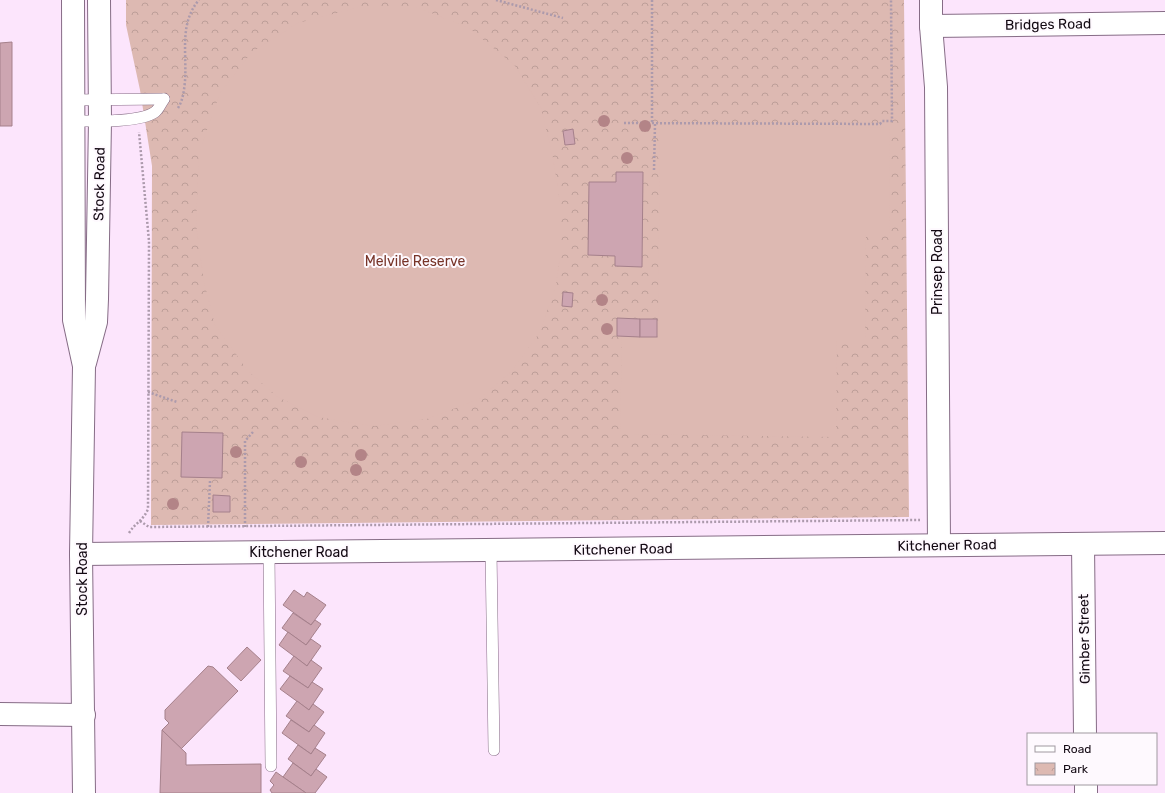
<svg xmlns="http://www.w3.org/2000/svg" width="1165" height="793" viewBox="0 0 1165 793" font-family="Rubik,sans-serif">
<style>
.park{fill:url(#park-crowns)}
.garden{fill:#ddb9b2}
.building{fill:#cda5b1;stroke:#a5808b}
.lines{fill:none;stroke-linecap:round;stroke-linejoin:round}
.lane-casing{stroke:#866c86;stroke-width:12}
.street-casing{stroke:#866c86;stroke-width:24}
.secondary-casing{stroke:#866c86;stroke-width:24}
.primary-casing{stroke:#866c86;stroke-width:24}
.path{stroke:#ac9aac;stroke-width:2.5;stroke-dasharray:2 2;stroke-linecap:butt}
.lane{stroke:#fff;stroke-width:11}
.street{stroke:#fff;stroke-width:22}
.secondary{stroke:#fff;stroke-width:22}
.primary{stroke:#fff;stroke-width:22}
.tree{fill:#b38487}
.labels{text-anchor:middle;stroke-width:4;stroke-linejoin:round;paint-order:stroke}
.street-label{font-size:14px;fill:#130913;stroke:#fef9fe}
.park-label{font-size:14px;fill:#773428;stroke:#fef9fe}
</style>
<defs>
<pattern id="park-crowns" width="20" height="18" patternUnits="userSpaceOnUse"><rect width="20" height="18" fill="#ddb9b2"/><path d="M2 6a3 3 0 1 1 6 0M12 15a3 3 0 1 1 6 0" fill="none" stroke="#bd9e98"/></pattern>
</defs>
<rect width="100%" height="100%" fill="#fce5fc"/>
<polygon class="park" points="126,0 904,0 909,517 151,525 152,166 140,90 126,25"/>
<g class="garden">
<polygon points="360,7 416,7 469,28 515,66 541,108 553,158 560,203 560,256 556,285 540,332 511,372 479,399 427,419 373,426 318,417 278,397 249,372 215,325 204,282 196,224 199,153 220,93 252,52 298,23"/>
<polygon points="660,125 890,128 889,234 866,234 865,340 837,340 836,437 620,434 622,337 658,337"/>
</g>
<g class="building">
<polygon points="12,42 12,126 0,126 0,43"/>
<polygon points="573,129 575,144 565,145 563,131"/>
<polygon points="616,172 643,172 642,267 615,266 615,256 588,255 589,182 616,182"/>
<polygon points="563,292 573,293 572,307 562,306"/>
<polygon points="617,318 640,319 640,337 617,336"/>
<rect x="640" y="319" width="17" height="18"/>
<polygon points="182,432 223,433 222,478 181,477"/>
<polygon points="213,495 230,496 230,512 213,512"/>
<polygon points="294,590 304,597 307,592 326,605 311,625 283,605"/>
<polygon points="293,613 311,625 315,620 321,624 306,645 282,628"/>
<polygon points="288,632 306,645 311,639 321,646 307,666 279,645"/>
<polygon points="247,647 261,660 241,681 227,668"/>
<polygon points="294,656 307,666 311,660 322,668 308,688 283,671"/>
<polygon points="208,666 213,667 238,691 181,749 162,730 169,723 165,719 165,710"/>
<polygon points="290,676 308,688 312,682 323,689 309,710 280,689"/>
<polygon points="297,701 309,710 313,704 324,712 309,732 286,716"/>
<polygon points="291,720 309,732 314,725 325,733 311,754 282,733"/>
<polygon points="162,730 186,753 186,765 261,764 261,793 160,793"/>
<polygon points="298,745 311,754 315,748 326,755 311,776 288,759"/>
<polygon points="293,763 311,776 316,769 327,777 315,793 306,793 283,777"/>
<polygon points="276,772 283,777 306,793 272,793 270,790 274,785 270,781"/>
</g>
<g class="lines">
<g class="lane-casing">
<g id="lane">
<polyline points="73,100 164,99"/>
<path d="M 73,121 C 92,121 140,123 155,112 C 159,109 161,103 164,99"/>
<polyline points="491,550 494,750"/>
<polyline points="269,552 271,766"/>
</g>
</g>
<g class="street-casing">
<g id="street">
<polyline points="931,0 931,26 936,87 939,545"/>
<polyline points="931,26 1165,23"/>
<polyline points="1083,544 1085,734"/>
<polyline points="0,714 84,715"/>
<polyline points="1086,784 1086,793"/>
</g>
</g>
<g class="secondary-casing">
<polyline id="secondary" points="81,554 1165,543"/>
</g>
<g class="primary-casing">
<g id="primary">
<polyline points="73,0 74,320 84,366 81,554 84,793"/>
<polyline points="85,363 96,322 97,299 100,121 99,0"/>
</g>
</g>
<g class="path">
<polyline points="496,0 563,18"/>
<polyline points="652,0 652,123"/>
<path d="M 178,108 C 183,100 184,91 185,81 C 187,53 179,23 199,0"/>
<polyline points="624,123 880,124 882,121 892,121 891,0"/>
<polyline points="654,170 655,124"/>
<polyline points="148,392 177,402"/>
<polyline points="140,521 149,527 920,520"/>
<polyline points="208,527 210,481"/>
<polyline points="245,527 245,441 253,432"/>
<path d="M 129,533 C 135,523 143,521 148,509 L 149,241 L 139,132"/>
</g>
<use href="#lane" class="lane"/>
<use href="#street" class="street"/>
<use href="#secondary" class="secondary"/>
<use href="#primary" class="primary"/>
</g>
<g class="tree">
<circle cx="604" cy="121" r="6"/>
<circle cx="645" cy="126" r="6"/>
<circle cx="627" cy="158" r="6"/>
<circle cx="602" cy="300" r="6"/>
<circle cx="607" cy="329" r="6"/>
<circle cx="236" cy="452" r="6"/>
<circle cx="361" cy="455" r="6"/>
<circle cx="301" cy="462" r="6"/>
<circle cx="356" cy="470" r="6"/>
<circle cx="173" cy="504" r="6"/>
</g>
<g class="labels">
<g class="street-label">
<text transform="translate(1048 24) rotate(-1)" y="5">Bridges Road</text>
<text transform="translate(99 184) rotate(-89)" y="5">Stock Road</text>
<text transform="translate(937 272) rotate(-90)" y="5">Prinsep Road</text>
<text transform="translate(947 545) rotate(-1)" y="5">Kitchener Road</text>
<text transform="translate(623 549) rotate(-1)" y="5">Kitchener Road</text>
<text x="299" y="557">Kitchener Road</text>
<text transform="translate(82 579) rotate(-90)" y="5">Stock Road</text>
<text transform="translate(1084 639) rotate(-91)" y="5">Gimber Street</text>
</g>
<g class="park-label">
<text x="415" y="266">Melvile Reserve</text>
</g>
</g>
<rect x="1027" y="733" width="130" height="52" fill="#fef9fe" stroke="#a099a0"/>
<rect x="1035" y="746" width="20" height="6" fill="#ffffff" stroke="#a099a0"/>
<text x="1063" y="753" font-size="12" fill="#130913">Road</text>
<rect x="1035" y="763" width="20" height="12" fill="url(#park-crowns)" stroke="#a099a0"/>
<text x="1063" y="773" font-size="12" fill="#130913">Park</text>
</svg>
